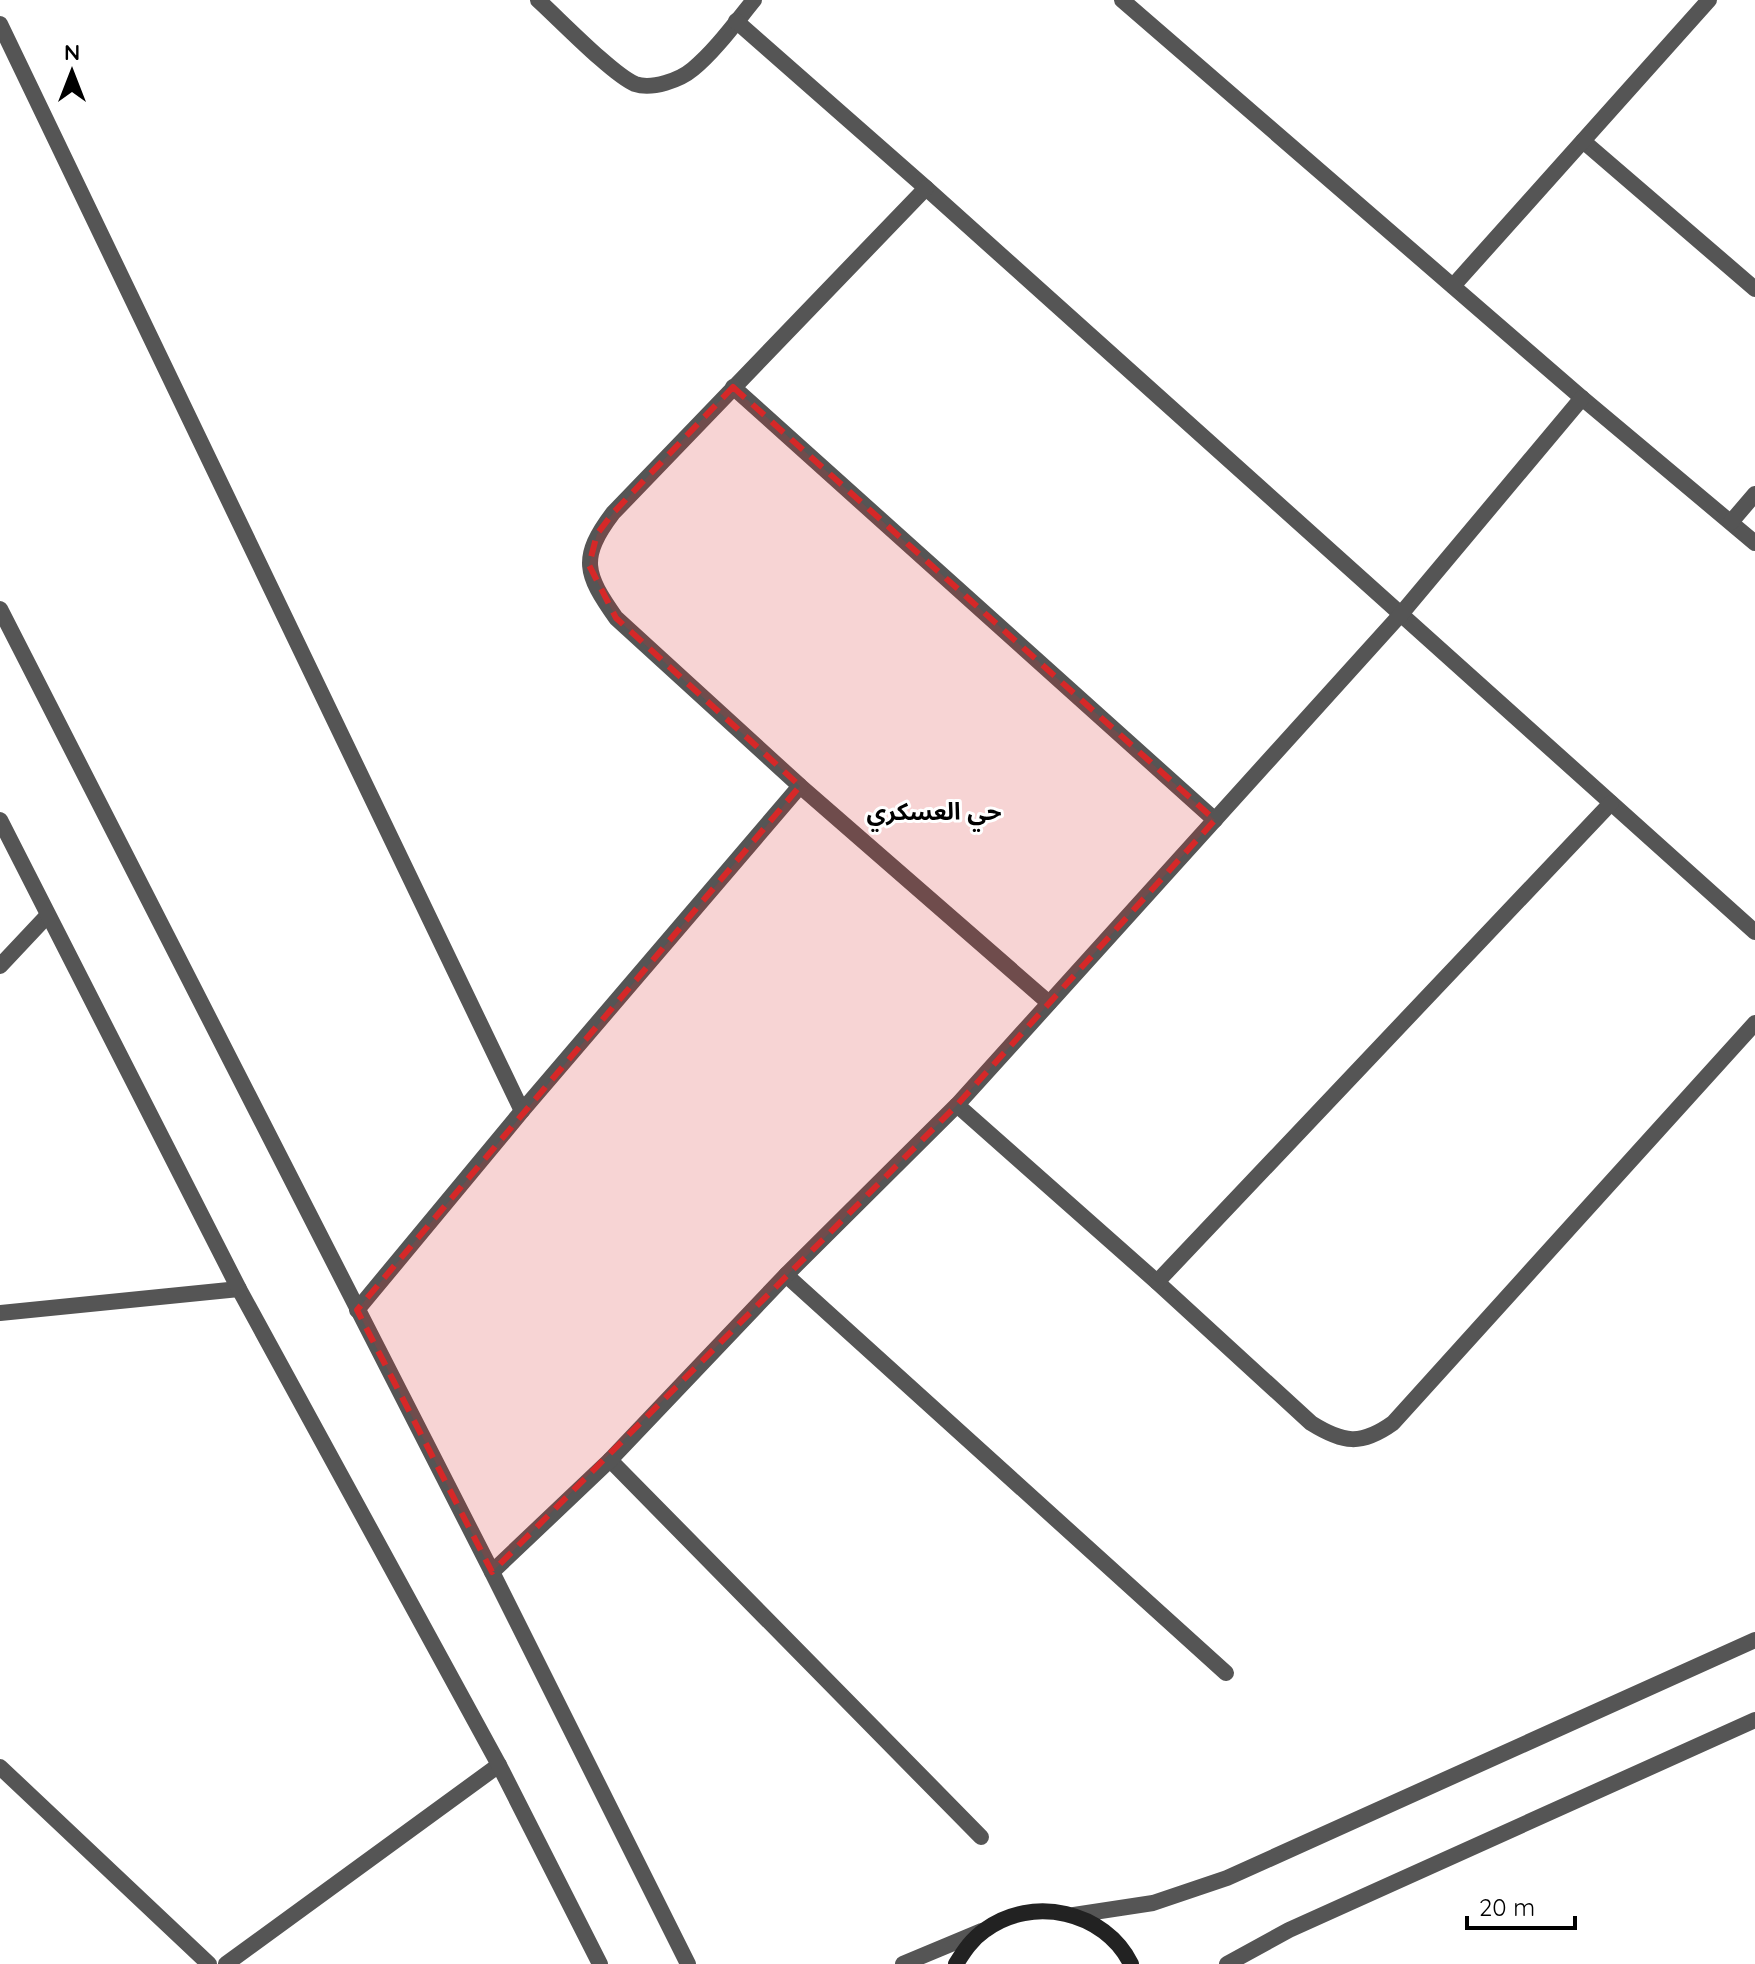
<svg xmlns="http://www.w3.org/2000/svg" width="1755" height="1964" viewBox="0 0 1755 1964" font-family="Quicksand,'Noto Sans Arabic',sans-serif">
<style>
.lines{fill:none;stroke-linecap:round;stroke-linejoin:round}
.minor{stroke:#555;stroke-width:16}
.tertiary{stroke:#555;stroke-width:16}
.secondary{stroke:#222;stroke-width:16}
.marked{fill:#d62828;fill-opacity:0.2;stroke:#d62828;stroke-width:6;stroke-dasharray:16 10;stroke-linejoin:round}
.labels{text-anchor:middle;stroke-width:6;stroke-linejoin:round;paint-order:stroke}
.neighbourhood-label{font-size:24px;font-weight:bold;fill:#000;stroke:#fff}
</style>
<rect width="100%" height="100%" fill="#fff"/>
<g class="lines">
<g class="minor">
<path d="M 538,0 C 559,19 613,75 635,84 C 652,90 680,80 693,69 C 715,51 736,22 754,0"/>
<polyline points="1122,0 1582,398 1755,543"/>
<polyline points="736,21 926,188 1755,932"/>
<polyline points="0,24 522,1111"/>
<polyline points="1583,141 1755,289"/>
<path d="M 926,188 L 613,513 C 579,558 585,574 616,618 L 800,786 L 1049,1003"/>
<polyline points="1453,286 1709,0"/>
<polyline points="733,387 1215,820"/>
<polyline points="1731,522 1755,494"/>
<polyline points="0,966 47,916"/>
<path d="M 957,1105 L 1157,1282 L 1311,1423 C 1343,1443 1361,1446 1393,1423 L 1755,1023"/>
<polyline points="786,1275 1226,1673"/>
<polyline points="1157,1282 1611,803"/>
<polyline points="357,1310 522,1111 800,786"/>
<polyline points="0,1313 239,1289"/>
<polyline points="610,1460 981,1837"/>
<polyline points="492,1572 610,1460 786,1275 957,1105 1401,614 1582,398"/>
<polyline points="0,1767 209,1964"/>
<polyline points="226,1964 499,1765"/>
</g>
<g class="tertiary">
<polyline points="0,609 492,1572 688,1964"/>
<polyline points="0,820 239,1289 499,1765 600,1964"/>
<polyline points="1074,1915 1153,1903 1227,1878 1755,1640"/>
<polyline points="903,1964 982,1931"/>
<polyline points="1227,1964 1289,1930 1755,1720"/>
</g>
<path class="secondary" d="M 956,1964 C 964,1951 972,1939 985,1930 C 1032,1895 1105,1911 1131,1964"/>
</g>
<path class="marked" d="M 733,387 L 1215,820 L 957,1105 L 492,1572 L 357,1310 L 800,786 L 616,618 L 589,565 L 597,534 L 613,513 Z"/>
<g class="labels">
<g class="neighbourhood-label">
<text x="934" y="820">حي العسكري</text>
</g>
</g>
<g transform="translate(72 72)" stroke="#ffffff" stroke-width="6" paint-order="stroke">
<path d="M0-6L14 30L0 20L-14 30Z" fill="#000000"/>
<text y="-12" font-size="22" font-weight="bold" text-anchor="middle" fill="#000000">N</text>
</g>
<path d="M1467 1916v12h108v-12" fill="none" stroke="#000000" stroke-width="4"/>
<text x="1479" y="1916" font-size="24" fill="#000000" stroke="#ffffff" stroke-width="6" paint-order="stroke">20 m</text>
</svg>
